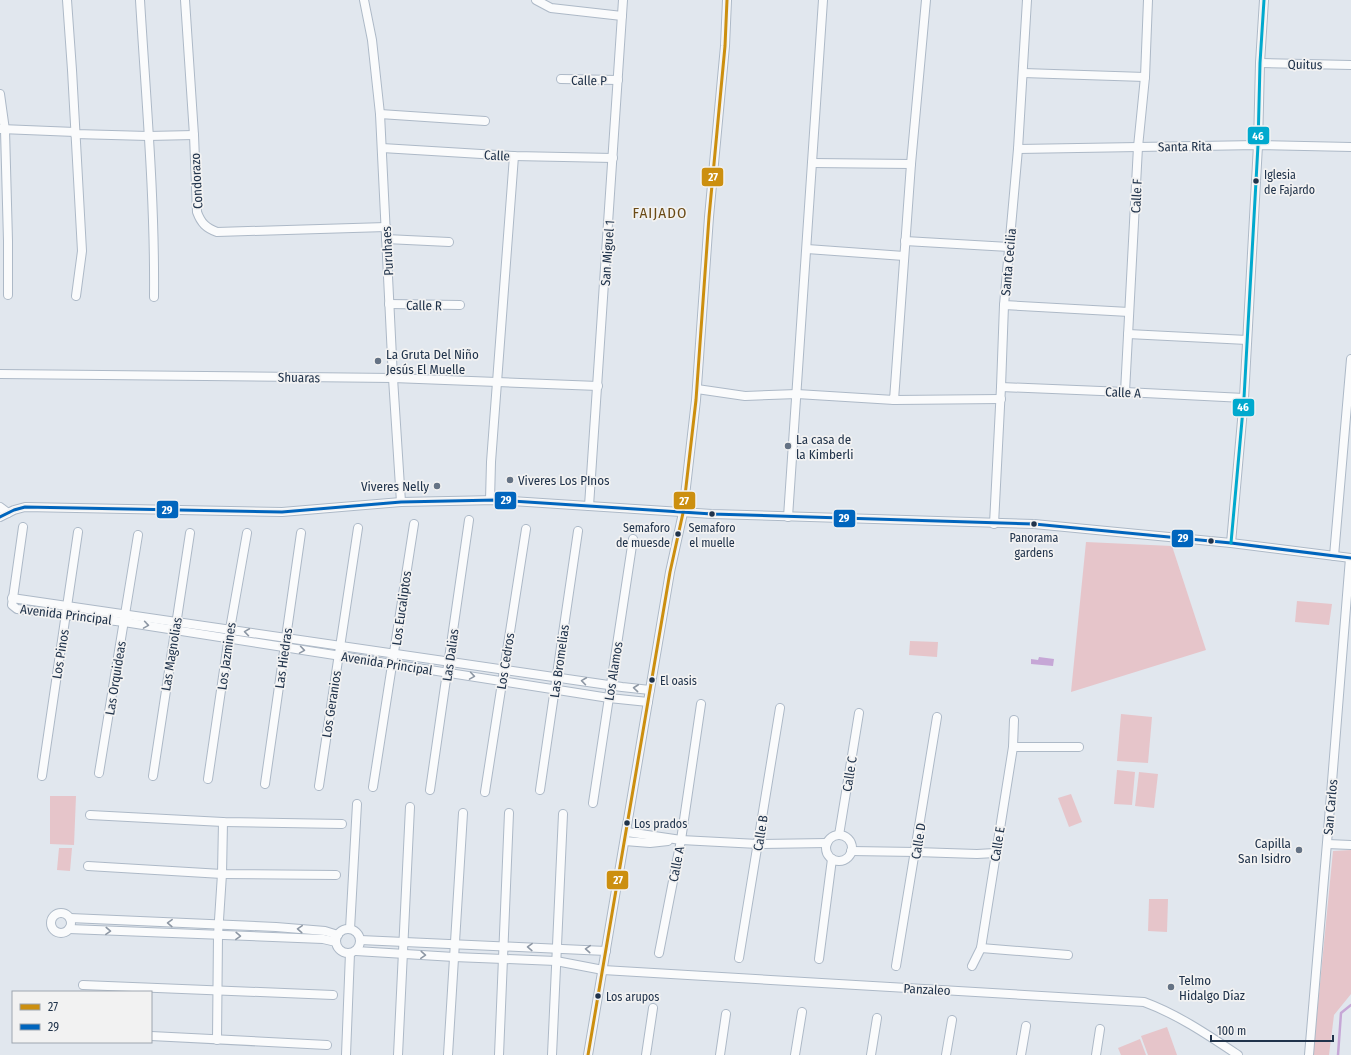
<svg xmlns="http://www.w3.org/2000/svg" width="1351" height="1055" viewBox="0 0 1351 1055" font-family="'Fira Sans Condensed',sans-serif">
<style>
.green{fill:#e6c5ca}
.water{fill:#c6a7d6}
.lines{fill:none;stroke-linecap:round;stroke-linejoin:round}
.stream{stroke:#c6a7d6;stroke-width:2.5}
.minor-casing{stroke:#adb9c7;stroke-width:10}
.minor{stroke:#fafbfc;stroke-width:8}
.bus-1-casing{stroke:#f2f2f2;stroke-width:6}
.bus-2-casing{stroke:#f2f2f2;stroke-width:6}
.bus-3-casing{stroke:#f2f2f2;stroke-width:6}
.bus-1{stroke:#cc8f0f;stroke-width:3}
.bus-2{stroke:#0065bd;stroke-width:3}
.bus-3{stroke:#00a9ce;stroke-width:3}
.oneway{stroke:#8d97a4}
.bus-dot{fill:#20334b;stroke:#f2f2f2;stroke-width:1.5}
.poi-dot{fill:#647284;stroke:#f2f2f2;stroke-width:1.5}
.labels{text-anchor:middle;stroke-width:3.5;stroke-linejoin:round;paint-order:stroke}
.bus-label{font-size:12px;fill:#20334b;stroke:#f2f2f2;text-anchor:start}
.street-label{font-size:13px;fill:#20334b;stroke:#f2f2f2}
.poi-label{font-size:13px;fill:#20334b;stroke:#f2f2f2;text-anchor:start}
.quarter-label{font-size:15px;letter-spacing:1px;fill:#6b4b16;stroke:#f2f2f2}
.line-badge{stroke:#f2f2f2;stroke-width:1.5}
.badge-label{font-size:11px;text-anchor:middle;font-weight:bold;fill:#fff}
</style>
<rect width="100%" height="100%" fill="#e1e7ee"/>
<g class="green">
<polygon points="1086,542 1172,546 1206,650 1071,692"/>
<polygon points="1297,601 1332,604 1329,625 1295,622"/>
<polygon points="910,641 938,642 937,657 909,655"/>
<polygon points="1121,714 1152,717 1148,763 1117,761"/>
<polygon points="1117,770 1135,772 1132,805 1114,804"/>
<polygon points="1139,772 1158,774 1154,808 1135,806"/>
<polygon points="1071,794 1082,822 1069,827 1058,798"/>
<polygon points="50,796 76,796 74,845 50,844"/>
<polygon points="59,848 72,848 70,871 57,870"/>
<polygon points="1351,850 1351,994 1334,1015 1329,1055 1313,1055 1333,851"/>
<polygon points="1149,899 1168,899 1167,932 1148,931"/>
<polygon points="1167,1027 1177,1055 1148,1055 1141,1036"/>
<polygon points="1140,1039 1146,1055 1121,1055 1118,1048"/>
</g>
<polygon class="water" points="1039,657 1054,659 1053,666 1031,664 1031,659 1038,660"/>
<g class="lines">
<polyline class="stream" points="1338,1055 1341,1013 1351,1005"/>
<g class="minor-casing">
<g id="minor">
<polyline points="67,0 72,70 82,251 76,296"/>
<path d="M 140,0 C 146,99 155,198 154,297"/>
<path d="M 185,0 L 194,135 L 197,212 C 201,223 206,228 217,232 L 386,227"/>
<polyline points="364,0 372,40 380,114 393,378 401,502"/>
<polyline points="536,0 551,8 622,16"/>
<polyline points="1260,63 1351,65"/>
<polyline points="1023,73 1145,77"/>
<polyline points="561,79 618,80"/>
<polyline points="0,94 5,130 8,241 8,295"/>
<polyline points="380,114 485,121"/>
<polyline points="1,129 75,132 75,134 148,136 194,135"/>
<polyline points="382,148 514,156 613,158"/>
<polyline points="1018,149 1258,145 1351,147"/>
<polyline points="812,163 911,164"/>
<polyline points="386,239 449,242"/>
<polyline points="905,241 1009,247"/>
<polyline points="807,249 904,256"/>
<polyline points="389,304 460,305"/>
<polyline points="1004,305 1129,312"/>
<polyline points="1128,334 1247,340"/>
<polyline points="0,374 393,378 598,386"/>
<polyline points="1001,387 1125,392 1244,398"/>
<polyline points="697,389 745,396 797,394 894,400 911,164 926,0"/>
<polyline points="1125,392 1138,147 1145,77 1148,0"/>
<polyline points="894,400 1001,399"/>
<polyline points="490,500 491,462 514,156"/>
<polyline points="589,506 623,0"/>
<polyline points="0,507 8,513"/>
<polyline points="0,517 14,510 25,507 282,512 401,502 496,500 712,514 1034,524 1231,543 1351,558"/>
<polyline points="788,517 823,0"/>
<polyline points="994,524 1001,387 1004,305 1018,149 1027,0"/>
<polyline points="23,527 12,605 17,609 124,622 609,698 648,702"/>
<polyline points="1231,543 1244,398 1258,145 1260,63 1264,0"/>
<polyline points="1334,556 1351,359"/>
<polyline points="12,598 622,687 650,690"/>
<polyline points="1013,747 1079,747"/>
<polyline points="99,773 138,535"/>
<polyline points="42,776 78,532"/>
<polyline points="153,776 190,533"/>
<polyline points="208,779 230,629 247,533"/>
<polyline points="265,784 301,533"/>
<polyline points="319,786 358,528"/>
<polyline points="373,787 414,524"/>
<polyline points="430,790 469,520"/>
<polyline points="540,790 578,531"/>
<polyline points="485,792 526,529"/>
<polyline points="593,803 633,539"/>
<polyline points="90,815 223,822 342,824"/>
<polyline points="627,832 681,840 758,844 827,843"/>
<polyline points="839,835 859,713"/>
<circle cx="839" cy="848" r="13"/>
<polyline points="625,841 650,843 668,841"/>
<polyline points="1327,844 1351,845"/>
<polyline points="851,851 916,852 977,854 995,853"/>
<polyline points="88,866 222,874 336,875"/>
<circle cx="61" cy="923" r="10"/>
<polyline points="70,918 276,927 325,931 338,935"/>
<polyline points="69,929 323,939 336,942"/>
<polyline points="350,929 357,804"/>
<circle cx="348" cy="941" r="12"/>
<polyline points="360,940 606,951"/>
<polyline points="981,948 1068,955"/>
<path d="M 356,951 L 454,957 L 556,961 L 603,970 L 1144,1002 C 1177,1014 1208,1035 1238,1055"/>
<polyline points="659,953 681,840 701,704"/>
<polyline points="739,958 780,708"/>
<polyline points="819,959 832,859"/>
<polyline points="896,966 937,717"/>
<polyline points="972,966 981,948 1013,747 1014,720"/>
<polyline points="83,985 333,995"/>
<polyline points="151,1036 327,1045"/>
<polyline points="217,1040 218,935 222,874 223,822"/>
<polyline points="346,1055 350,953"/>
<polyline points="398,1055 410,807"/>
<polyline points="448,1055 463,813"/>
<polyline points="499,1055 509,813"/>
<polyline points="552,1055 563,814"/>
<polyline points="588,1055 670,572 683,513 696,400 709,217 725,46 727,0"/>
<polyline points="646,1055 653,1008"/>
<polyline points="720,1055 726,1014"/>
<polyline points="795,1055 802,1012"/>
<polyline points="871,1055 877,1018"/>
<polyline points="946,1055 952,1020"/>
<polyline points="1021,1055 1026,1026"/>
<polyline points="1096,1055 1100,1029"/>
<polyline points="1309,1055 1329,819 1350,558"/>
</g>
</g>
<use href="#minor" class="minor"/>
<g class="bus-1-casing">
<polyline id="bus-1" points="588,1055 670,572 683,513 696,400 709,217 725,46 727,0"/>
</g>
<g class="bus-2-casing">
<polyline id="bus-2" points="0,517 14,510 25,507 282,512 401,502 496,500 712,514 1034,524 1231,543 1351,558"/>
</g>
<g class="bus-3-casing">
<polyline id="bus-3" points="1231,543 1244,398 1258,145 1260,63 1264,0"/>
</g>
<use href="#bus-1" class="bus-1"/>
<use href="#bus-2" class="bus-2"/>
<use href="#bus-3" class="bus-3"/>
</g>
<defs><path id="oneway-chevron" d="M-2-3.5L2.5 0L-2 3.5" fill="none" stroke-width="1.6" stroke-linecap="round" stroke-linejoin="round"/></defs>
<g class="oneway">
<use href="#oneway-chevron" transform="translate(146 625) rotate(9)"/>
<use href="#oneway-chevron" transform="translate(247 632) rotate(-172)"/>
<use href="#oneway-chevron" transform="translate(302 650) rotate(9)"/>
<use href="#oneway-chevron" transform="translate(472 676) rotate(9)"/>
<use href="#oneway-chevron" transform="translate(584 681) rotate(-172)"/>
<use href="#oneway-chevron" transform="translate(636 688) rotate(-174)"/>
<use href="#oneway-chevron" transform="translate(170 923) rotate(-178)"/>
<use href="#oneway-chevron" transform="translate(300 929) rotate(-176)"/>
<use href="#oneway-chevron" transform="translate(108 931) rotate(3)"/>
<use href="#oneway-chevron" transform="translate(238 936) rotate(2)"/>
<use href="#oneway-chevron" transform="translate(530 947) rotate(-178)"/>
<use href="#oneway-chevron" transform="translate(588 949) rotate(-176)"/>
<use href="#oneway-chevron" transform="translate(423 955) rotate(4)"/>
</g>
<g class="bus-dot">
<circle cx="1256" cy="181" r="3.5"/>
<circle cx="712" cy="514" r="3.5"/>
<circle cx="1034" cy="524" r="3.5"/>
<circle cx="678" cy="534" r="3.5"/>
<circle cx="1211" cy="541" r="3.5"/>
<circle cx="652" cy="680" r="3.5"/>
<circle cx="627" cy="823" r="3.5"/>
<circle cx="598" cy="996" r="3.5"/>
</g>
<g class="poi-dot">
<circle cx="378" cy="361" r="4"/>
<circle cx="788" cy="446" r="4"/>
<circle cx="510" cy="480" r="4"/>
<circle cx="437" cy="486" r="4"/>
<circle cx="1299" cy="850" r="4"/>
<circle cx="1171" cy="987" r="4"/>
</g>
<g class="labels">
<g class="bus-label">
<text x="1264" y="179">Iglesia<tspan x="1264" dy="15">de Fajardo</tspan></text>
<text x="670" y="532" text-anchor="end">Semaforo<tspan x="670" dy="15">de muesde</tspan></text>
<text x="712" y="532" text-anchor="middle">Semaforo<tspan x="712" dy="15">el muelle</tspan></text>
<text x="1034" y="542" text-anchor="middle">Panorama<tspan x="1034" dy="15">gardens</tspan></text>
<text x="660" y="685">El oasis</text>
<text x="634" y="828">Los prados</text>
<text x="606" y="1001">Los arupos</text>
</g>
<g class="street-label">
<text transform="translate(1305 64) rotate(1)" y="5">Quitus</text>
<text transform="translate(589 80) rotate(1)" y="5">Calle P</text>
<text transform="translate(1185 146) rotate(-1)" y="5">Santa Rita</text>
<text transform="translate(497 155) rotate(3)" y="5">Calle</text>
<text transform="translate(196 181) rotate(-93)" y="5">Condorazo</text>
<text transform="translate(1136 196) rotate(-87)" y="5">Calle F</text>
<text transform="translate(387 251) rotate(-93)" y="5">Puruhaes</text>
<text transform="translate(607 253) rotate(-86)" y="5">San Miguel 1</text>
<text transform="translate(1008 262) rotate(-85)" y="5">Santa Cecilia</text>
<text transform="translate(424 305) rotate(1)" y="5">Calle R</text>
<text transform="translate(299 377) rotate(1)" y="5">Shuaras</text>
<text transform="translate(1123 392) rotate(2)" y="5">Calle A</text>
<text transform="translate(401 608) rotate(-82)" y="5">Los Eucaliptos</text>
<text transform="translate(66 614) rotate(7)" y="5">Avenida Principal</text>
<text transform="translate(60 654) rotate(-81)" y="5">Los Pinos</text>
<text transform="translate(171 654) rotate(-81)" y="5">Las Magnolias</text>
<text transform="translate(450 655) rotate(-82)" y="5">Las Dalias</text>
<text transform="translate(226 656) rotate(-82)" y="5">Los Jazmines</text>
<text transform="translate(283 658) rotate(-82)" y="5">Las Hiedras</text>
<text transform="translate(505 661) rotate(-81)" y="5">Los Cedros</text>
<text transform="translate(559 661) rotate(-82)" y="5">Las Bromelias</text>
<text transform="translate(387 663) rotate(9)" y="5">Avenida Principal</text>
<text transform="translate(613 671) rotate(-81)" y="5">Los Alamos</text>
<text transform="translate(115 678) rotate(-81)" y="5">Las Orquideas</text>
<text transform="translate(331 704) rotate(-81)" y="5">Los Geranios</text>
<text transform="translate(849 774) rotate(-81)" y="5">Calle C</text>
<text transform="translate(1330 807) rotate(-85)" y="5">San Carlos</text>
<text transform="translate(760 833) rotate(-81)" y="5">Calle B</text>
<text transform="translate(918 841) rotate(-81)" y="5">Calle D</text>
<text transform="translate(997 844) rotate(-81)" y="5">Calle E</text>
<text transform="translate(676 864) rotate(-79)" y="5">Calle A</text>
<text transform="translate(927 989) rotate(3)" y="5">Panzaleo</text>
</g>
<g class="poi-label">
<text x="386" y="359">La Gruta Del Niño<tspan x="386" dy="15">Jesús El Muelle</tspan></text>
<text x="796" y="444">La casa de<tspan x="796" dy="15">la Kimberli</tspan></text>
<text x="518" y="485">Viveres Los PInos</text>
<text x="429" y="491" text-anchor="end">Viveres Nelly</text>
<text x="1291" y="848" text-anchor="end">Capilla<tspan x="1291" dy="15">San Isidro</tspan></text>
<text x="1179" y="985">Telmo<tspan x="1179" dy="15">Hidalgo Díaz</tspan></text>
</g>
<g class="quarter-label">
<text x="660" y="218">FAIJADO</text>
</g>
</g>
<g class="line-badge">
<rect x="1247" y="126" width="23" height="19" rx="4" fill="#00a9ce"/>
<rect x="701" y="167" width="23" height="20" rx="4" fill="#cc8f0f"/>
<rect x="1232" y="398" width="23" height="19" rx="4" fill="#00a9ce"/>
<rect x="494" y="491" width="23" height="19" rx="4" fill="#0065bd"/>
<rect x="673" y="491" width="23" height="19" rx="4" fill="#cc8f0f"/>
<rect x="156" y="500" width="23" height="19" rx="4" fill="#0065bd"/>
<rect x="833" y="509" width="23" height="19" rx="4" fill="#0065bd"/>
<rect x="1171" y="529" width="23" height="19" rx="4" fill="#0065bd"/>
<rect x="606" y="870" width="23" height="20" rx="4" fill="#cc8f0f"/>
</g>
<g class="badge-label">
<text x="1258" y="140">46</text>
<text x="713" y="181">27</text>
<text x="1243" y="411">46</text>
<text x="506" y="504">29</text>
<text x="684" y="505">27</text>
<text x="167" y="514">29</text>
<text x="844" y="522">29</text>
<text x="1183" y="542">29</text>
<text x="618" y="884">27</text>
</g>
<rect x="12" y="991" width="140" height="52" fill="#f2f2f2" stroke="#9ea6af"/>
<rect x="20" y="1004" width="20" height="6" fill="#cc8f0f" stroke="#9ea6af"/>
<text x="48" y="1011" font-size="12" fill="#20334b">27</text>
<rect x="20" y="1024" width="20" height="6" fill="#0065bd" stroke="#9ea6af"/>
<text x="48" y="1031" font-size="12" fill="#20334b">29</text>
<path d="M1211 1035v6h122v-6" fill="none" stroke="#20334b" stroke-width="2"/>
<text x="1217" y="1035" font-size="12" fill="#20334b" stroke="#f2f2f2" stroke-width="3" paint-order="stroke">100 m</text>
</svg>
